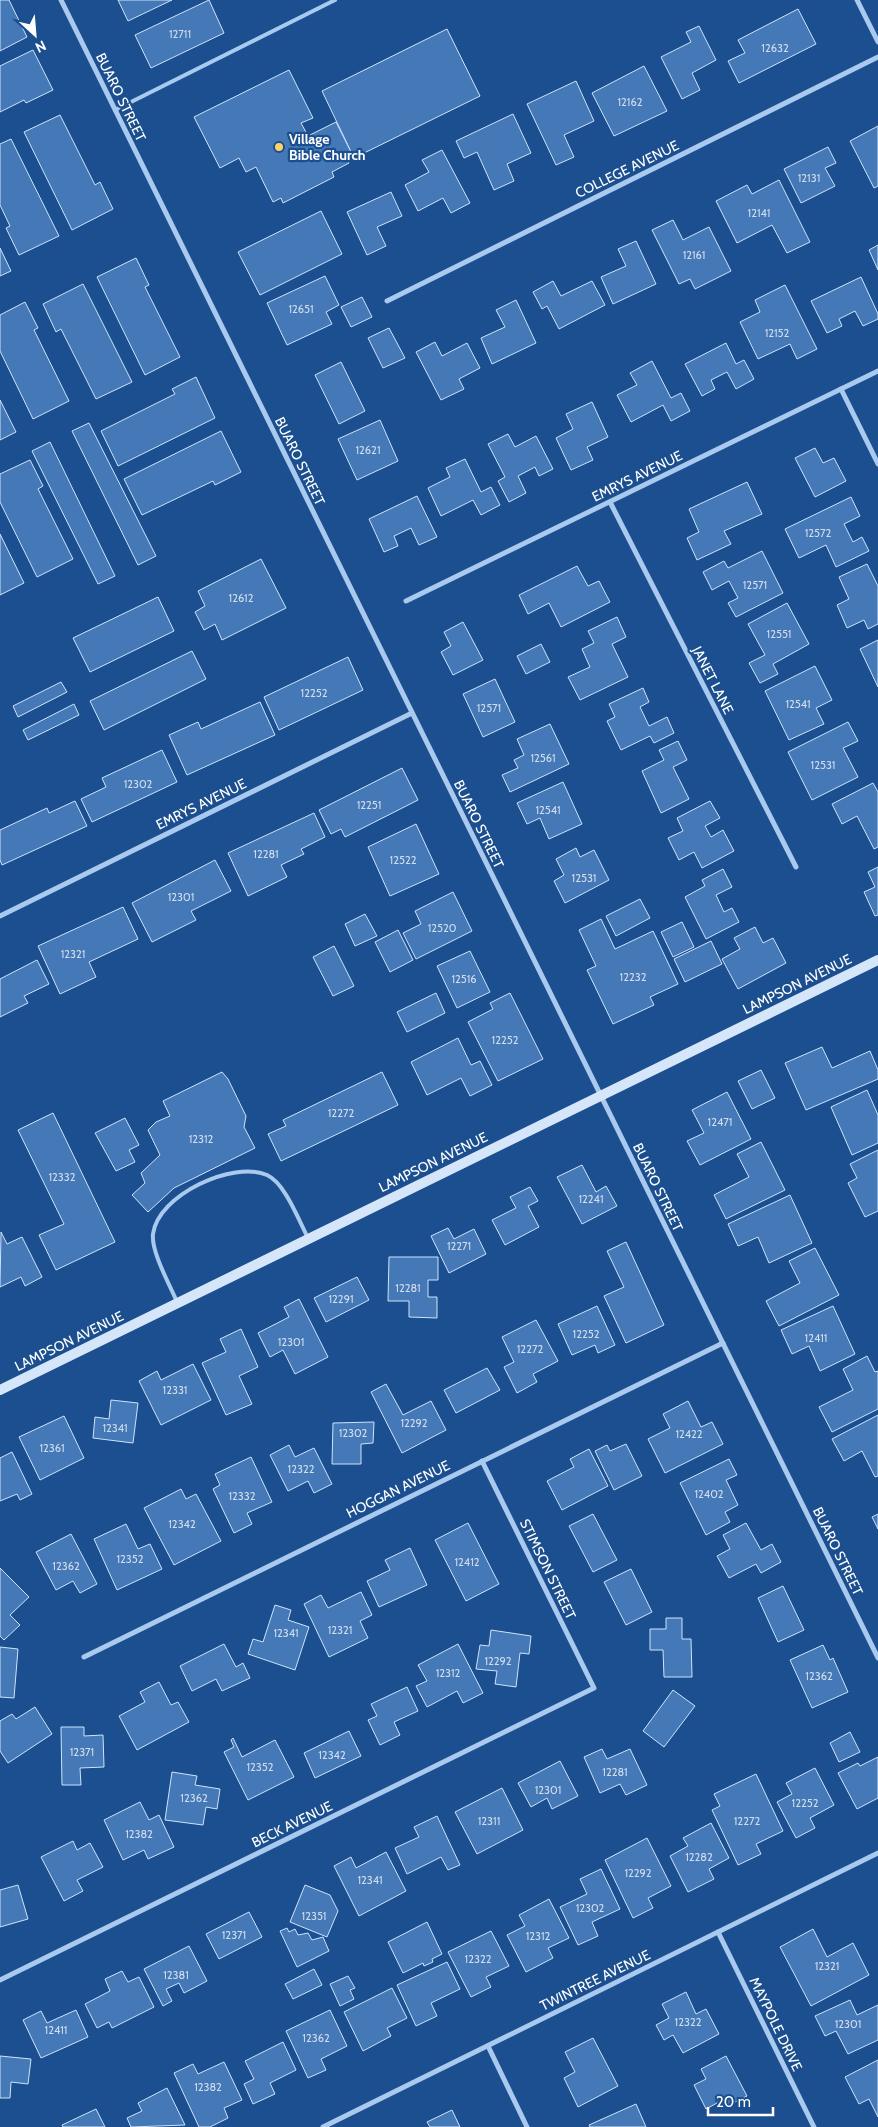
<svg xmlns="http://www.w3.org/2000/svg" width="878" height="2127" viewBox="0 0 878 2127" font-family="Cabin,sans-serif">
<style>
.building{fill:#4478b7;stroke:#cfe3fa}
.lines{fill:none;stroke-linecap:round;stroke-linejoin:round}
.lane{stroke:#a9c9ee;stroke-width:4}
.street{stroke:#a9c9ee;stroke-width:5}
.secondary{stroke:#d6e6fa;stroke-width:10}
.poi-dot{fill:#ffd166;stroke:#1b4f8f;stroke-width:2}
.labels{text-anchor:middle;stroke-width:4.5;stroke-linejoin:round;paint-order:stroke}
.number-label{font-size:11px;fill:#d0dded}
.street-label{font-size:14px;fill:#fff;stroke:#1b4f8f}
.poi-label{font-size:14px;font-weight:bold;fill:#fff;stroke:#1b4f8f;text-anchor:start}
</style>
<rect width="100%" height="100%" fill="#1b4f8f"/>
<g class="building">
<polygon points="0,0 9,0 27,37 0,51"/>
<polygon points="118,0 172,0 128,21"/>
<polygon points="209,0 224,33 151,68 135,35"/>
<polygon points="798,9 816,44 739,83 728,61 745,53 738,40"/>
<polygon points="699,26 716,60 692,73 700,90 682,99 661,57 691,42 686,32"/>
<polygon points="447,29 480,96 354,158 322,91"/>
<polygon points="33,50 53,90 26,103 24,100 0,112 0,66"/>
<polygon points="644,66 667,111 614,136 592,93"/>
<polygon points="289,70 313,118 301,123 308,136 336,122 354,158 348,161 349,163 332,172 334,177 283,203 281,198 273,202 256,167 246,172 239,158 220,168 194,117"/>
<polygon points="576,81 594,121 564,135 574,157 556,165 527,104"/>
<polygon points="513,114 531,153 507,164 514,181 494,190 477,152 464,158 456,141"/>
<polygon points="60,115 95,185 100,182 113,209 72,230 24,132"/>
<polygon points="878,126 878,186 874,188 850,141"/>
<polygon points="11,139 59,236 19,255 6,228 10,226 0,205 0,144"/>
<polygon points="828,147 836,163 825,168 835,186 801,203 784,169"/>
<polygon points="442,150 470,203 451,213 443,198 418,211 405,185 429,172 422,160"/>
<polygon points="779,180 810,242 787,253 772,225 737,243 716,201 747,185 752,194"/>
<polygon points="391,192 402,216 377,227 386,246 367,255 347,212"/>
<polygon points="321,211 342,254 260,295 238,252"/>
<polygon points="673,220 683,240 709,227 731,271 695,289 690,279 679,284 652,230"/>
<polygon points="636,241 656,284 613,304 601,277 626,266 618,249"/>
<polygon points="878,245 878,270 869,250"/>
<polygon points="0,248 11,271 0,276"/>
<polygon points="136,258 149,285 145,287 180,357 145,375 97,277"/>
<polygon points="325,276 339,305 326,312 332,324 287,345 267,303"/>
<polygon points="861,277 878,314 878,319 863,326 855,311 839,319 842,326 827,333 811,301"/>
<polygon points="553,281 561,296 592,281 605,305 559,329 547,306 542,309 533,292"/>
<polygon points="83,284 132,382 96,399 61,329 56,332 43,304"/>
<polygon points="785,285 817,349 797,359 790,344 758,359 740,322 760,312 755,300"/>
<polygon points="362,297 372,317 351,327 341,307"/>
<polygon points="516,300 536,343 492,364 481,338 505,327 496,310"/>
<polygon points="25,302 38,328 34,330 69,401 33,419 0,351 0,315"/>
<polygon points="389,328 405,358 383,368 368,338"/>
<polygon points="435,342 442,356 467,343 480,368 459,379 464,389 441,400 416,352"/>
<polygon points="726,343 736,364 744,360 754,379 736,389 727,372 711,380 715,389 702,396 685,364"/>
<polygon points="652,361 671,398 681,393 690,411 671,421 663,405 631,422 617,395 637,385 630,373"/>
<polygon points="341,362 365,411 339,424 315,375"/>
<polygon points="196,377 215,418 118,466 101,431 175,394 172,389"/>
<polygon points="0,400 16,432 0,440"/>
<polygon points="592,402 608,437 587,447 593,460 571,470 556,438 573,429 566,414"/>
<polygon points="380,420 398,461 357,480 338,439"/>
<polygon points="89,423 156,556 138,565 72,431"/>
<polygon points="221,431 241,472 215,485 213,481 142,515 124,479"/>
<polygon points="508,434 515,447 536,436 553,469 539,476 535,467 518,476 526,493 509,502 498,481 505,477 488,444"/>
<polygon points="50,442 115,576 98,584 32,451"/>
<polygon points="815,448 823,463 834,458 846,481 815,497 795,458"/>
<polygon points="465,459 481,492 491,487 500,505 481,515 473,500 441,516 428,488 450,477 446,468"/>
<polygon points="30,460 43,486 38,489 73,559 37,577 0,502 0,474"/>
<polygon points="747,482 762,514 724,531 731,544 697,560 687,538 699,532 689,509"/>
<polygon points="417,496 437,537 419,545 411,528 394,536 398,546 384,552 369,519"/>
<polygon points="851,497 860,516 844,524 853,542 862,537 869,551 836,567 826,545 799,558 785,529"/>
<polygon points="0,534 24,583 0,595"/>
<polygon points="762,551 783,593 736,617 728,603 738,598 729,581 712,590 703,572 724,561 728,568"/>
<polygon points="261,559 286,608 222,640 215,624 204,630 195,612 205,606 198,591"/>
<polygon points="867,564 878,586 878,624 868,629 864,620 847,628 837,605 849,599 839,577"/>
<polygon points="577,566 588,586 599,581 610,602 561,627 549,603 528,614 519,595"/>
<polygon points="158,597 174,631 90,672 73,638"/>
<polygon points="787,603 809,644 773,664 778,674 760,683 749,663 765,655 748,624"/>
<polygon points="617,617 626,637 612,644 628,677 580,700 568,677 590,667 582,649 594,643 588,631"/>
<polygon points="463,622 483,660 453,675 441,652 451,646 444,632"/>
<polygon points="878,640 878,687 860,649"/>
<polygon points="541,644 550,662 526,674 517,656"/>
<polygon points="192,651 206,679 104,730 90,701"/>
<polygon points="348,657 363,690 279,730 264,697"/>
<polygon points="815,666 832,700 816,708 824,724 789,740 765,691"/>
<polygon points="495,679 515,722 483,737 463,694"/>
<polygon points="61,682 67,692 18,717 13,706"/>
<polygon points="643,688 649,702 640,707 649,726 667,717 674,733 654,743 650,736 621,750 607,721 615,717 609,704"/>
<polygon points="260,702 275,735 187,775 169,735 198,722 201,729"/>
<polygon points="74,704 79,715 28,740 23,730"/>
<polygon points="848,722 858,741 843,748 858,777 812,800 788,752"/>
<polygon points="550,724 569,764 510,792 502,775 518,768 514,760 524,755 517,739"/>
<polygon points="678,741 687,760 673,767 689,799 661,813 642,771 664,760 659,750"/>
<polygon points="162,750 177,782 92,822 81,799 106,787 102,778"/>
<polygon points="402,768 418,800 345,837 341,829 331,834 319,810"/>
<polygon points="563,782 582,824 549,839 540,818 527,824 517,803"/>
<polygon points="873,783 878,792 878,847 874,849 857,816 842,824 832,804"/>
<polygon points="75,801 87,826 2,865 0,860 0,830 47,808 49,813"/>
<polygon points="710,801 720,818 705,826 711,837 723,830 734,851 702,868 694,852 679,860 668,838 683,831 677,818"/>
<polygon points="314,813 325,837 301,849 304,854 281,865 287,877 248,896 228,853"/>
<polygon points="416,824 439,874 390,896 368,847"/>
<polygon points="576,848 580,857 594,850 609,880 565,903 554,881 564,875 556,859"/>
<polygon points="215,860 231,891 191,911 196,920 152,942 132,903"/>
<polygon points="878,867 878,915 875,916 864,892 875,887 868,872"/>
<polygon points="723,869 732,887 716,895 724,912 732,908 739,922 706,939 685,897 705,886 702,880"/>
<polygon points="453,892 472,931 416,959 403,933 421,924 415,911"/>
<polygon points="640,899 650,918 616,936 606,916"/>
<polygon points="123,907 138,939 89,962 96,977 60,994 38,946"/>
<polygon points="365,914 377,936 355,946 345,924"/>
<polygon points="601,919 615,949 653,931 678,984 650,997 654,1005 613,1024 587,970 596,966 579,930"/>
<polygon points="682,922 694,947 673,957 661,932"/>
<polygon points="755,927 763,943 773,938 786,963 738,989 722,959 740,949 734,938"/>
<polygon points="398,930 413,960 390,972 375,942"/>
<polygon points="711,941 722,964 685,982 674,959"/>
<polygon points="334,946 354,986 333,996 313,957"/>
<polygon points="470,951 490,992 457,1008 437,966"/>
<polygon points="37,960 49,984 24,996 28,1003 0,1017 0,979"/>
<polygon points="436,993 445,1013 407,1032 397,1012"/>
<polygon points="510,993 543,1059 498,1081 468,1022 493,1009 490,1003"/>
<polygon points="458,1038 471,1065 480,1061 492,1085 470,1096 461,1078 427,1095 411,1062"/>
<polygon points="822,1047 832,1068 870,1051 878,1070 878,1079 806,1110 785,1063"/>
<polygon points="761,1070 775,1098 752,1109 738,1081"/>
<polygon points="222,1072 228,1079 246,1116 244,1127 255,1148 174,1188 148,1212 132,1195 145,1183 141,1173 160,1155 148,1130 156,1122 170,1116 163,1101"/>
<polygon points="382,1072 398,1105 281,1161 268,1134 286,1126 283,1120"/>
<polygon points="867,1090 878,1115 878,1143 852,1155 831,1107"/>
<polygon points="727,1092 751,1139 700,1165 687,1141 704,1133 692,1110"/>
<polygon points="53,1113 115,1242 56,1270 39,1235 64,1224 18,1130"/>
<polygon points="125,1118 139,1145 129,1150 135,1162 116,1171 95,1133"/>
<polygon points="761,1142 785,1190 726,1219 714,1195 749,1177 737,1154"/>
<polygon points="878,1150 878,1211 865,1217 848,1183 857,1178 850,1164"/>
<polygon points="582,1165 596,1192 606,1186 617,1206 582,1224 557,1177"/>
<polygon points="530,1187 538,1201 528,1206 539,1227 505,1245 492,1220 516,1208 510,1197"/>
<polygon points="790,1195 812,1243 769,1263 758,1237 738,1246 728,1224"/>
<polygon points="448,1228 454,1239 474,1229 486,1254 449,1273 431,1236"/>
<polygon points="1,1232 7,1244 22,1237 42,1277 25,1286 21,1277 0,1287"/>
<polygon points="626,1242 664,1325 626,1343 604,1296 624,1287 607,1251"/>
<polygon points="815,1248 839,1295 779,1326 766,1301 800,1283 789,1261"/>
<polygon points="389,1257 438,1257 438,1280 428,1280 428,1297 437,1297 437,1318 409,1317 409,1301 388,1301"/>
<polygon points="357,1277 369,1300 326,1322 314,1298"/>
<polygon points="299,1299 328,1357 295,1374 283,1350 270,1357 258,1333 289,1317 284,1307"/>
<polygon points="597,1306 615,1345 598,1353 595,1345 572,1355 558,1324"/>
<polygon points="833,1306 855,1354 820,1371 809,1346 792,1354 781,1330"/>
<polygon points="536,1320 558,1361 533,1374 537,1382 517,1393 504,1367 514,1362 502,1337"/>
<polygon points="241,1329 258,1367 239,1376 252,1404 226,1415 202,1363 226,1352 220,1339"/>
<polygon points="867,1356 875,1372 878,1371 878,1409 832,1432 819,1407 853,1390 843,1369"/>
<polygon points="193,1364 211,1400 161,1425 139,1381 157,1371 161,1380"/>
<polygon points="487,1368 500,1390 456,1413 444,1390"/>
<polygon points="386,1384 403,1415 431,1401 446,1430 402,1453 371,1392"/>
<polygon points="111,1400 138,1403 133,1443 93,1438 95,1417 109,1419"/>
<polygon points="688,1401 701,1427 712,1422 723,1444 665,1473 648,1439 670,1428 663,1414"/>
<polygon points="878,1415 878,1476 875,1477 862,1451 844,1461 832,1439"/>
<polygon points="64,1416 84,1458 40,1480 19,1437"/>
<polygon points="374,1422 373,1443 361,1444 361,1464 332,1464 333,1423"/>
<polygon points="626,1444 642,1476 614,1490 595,1451 607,1445 610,1451"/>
<polygon points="289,1445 295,1457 314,1448 332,1484 314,1493 308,1481 288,1491 270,1455"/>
<polygon points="589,1449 608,1486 562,1510 547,1481 574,1467 570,1459"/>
<polygon points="12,1452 32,1494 20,1500 17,1494 0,1501 0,1458"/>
<polygon points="251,1457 272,1502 247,1513 252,1524 234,1533 213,1489 220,1485 215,1474"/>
<polygon points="729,1459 737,1475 726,1480 738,1505 725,1512 730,1522 706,1535 680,1483"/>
<polygon points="181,1489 186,1499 196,1494 221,1541 174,1565 144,1508"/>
<polygon points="593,1514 617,1560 593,1572 569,1526"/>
<polygon points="878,1514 878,1529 872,1517"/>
<polygon points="468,1523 499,1584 466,1601 435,1540"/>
<polygon points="746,1523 761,1550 772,1544 781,1562 761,1573 756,1564 729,1578 717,1556 730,1549 723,1535"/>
<polygon points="126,1524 138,1549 150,1544 162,1569 117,1590 94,1539"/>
<polygon points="71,1534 97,1584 80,1593 73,1581 56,1590 36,1552"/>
<polygon points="410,1548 427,1585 379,1607 367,1581 390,1570 385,1560"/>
<polygon points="0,1568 29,1597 10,1615 20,1625 4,1640 0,1636"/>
<polygon points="631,1569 652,1612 626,1625 604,1582"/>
<polygon points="783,1586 804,1630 778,1642 758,1598"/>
<polygon points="361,1592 372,1615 360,1621 368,1638 329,1657 304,1604 321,1595 328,1608"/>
<polygon points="275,1605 291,1610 288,1620 309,1627 295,1670 248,1654 253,1639 263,1642"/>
<polygon points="666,1618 682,1618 682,1639 691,1639 692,1677 664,1677 663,1650 650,1650 650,1629 666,1629"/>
<polygon points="491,1630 531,1636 529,1654 520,1653 516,1687 495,1684 497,1671 476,1669 480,1645 489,1646"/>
<polygon points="224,1644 236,1667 243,1663 250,1678 222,1691 216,1679 192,1691 180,1666"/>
<polygon points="458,1644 483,1693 463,1703 457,1691 427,1707 416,1686 427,1681 418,1665"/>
<polygon points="823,1645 830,1660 833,1658 848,1692 812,1708 790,1660"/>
<polygon points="0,1647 18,1649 14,1698 0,1697"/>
<polygon points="159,1682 171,1705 178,1702 189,1722 137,1750 119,1716 145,1702 140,1692"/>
<polygon points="407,1687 418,1711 394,1722 400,1735 380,1745 368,1720 377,1716 371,1704"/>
<polygon points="673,1690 695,1706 664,1747 643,1731"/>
<polygon points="35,1707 52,1734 8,1763 0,1751 0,1721 12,1714 16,1719"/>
<polygon points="61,1727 84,1727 84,1736 103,1735 104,1767 80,1768 81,1785 62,1785"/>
<polygon points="349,1731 361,1756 315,1778 304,1753"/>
<polygon points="850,1732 860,1752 839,1762 830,1743"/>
<polygon points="233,1738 242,1757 275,1740 294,1777 248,1800 224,1752 234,1747 231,1740"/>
<polygon points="602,1749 607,1759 630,1749 647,1785 626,1795 620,1784 600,1793 584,1757"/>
<polygon points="878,1757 878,1798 857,1809 838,1773 858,1763 860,1766"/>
<polygon points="560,1761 578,1796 552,1809 547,1798 531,1807 518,1783"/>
<polygon points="815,1768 834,1805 810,1818 815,1828 796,1838 777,1802 792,1794 786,1783"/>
<polygon points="172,1772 197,1776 195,1785 220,1789 217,1809 206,1807 203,1825 165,1820"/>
<polygon points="756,1774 783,1831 756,1844 761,1854 738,1865 712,1810 720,1806 714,1794"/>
<polygon points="502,1788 523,1830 477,1854 455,1812"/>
<polygon points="140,1802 149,1820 159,1815 174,1847 148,1859 144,1850 123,1860 104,1820"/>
<polygon points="437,1816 460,1865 448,1870 441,1857 407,1874 395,1848 419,1837 414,1827"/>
<polygon points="711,1823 729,1858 709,1869 714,1879 688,1892 670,1856 688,1846 683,1838"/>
<polygon points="647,1838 671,1886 648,1898 653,1908 633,1918 605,1860"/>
<polygon points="73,1841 77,1850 90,1843 103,1867 77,1880 83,1891 64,1901 41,1857"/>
<polygon points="386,1852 406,1891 359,1916 334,1866 351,1857 356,1868"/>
<polygon points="601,1869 620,1909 592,1922 598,1936 578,1945 560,1907 587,1894 580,1879"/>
<polygon points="18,1885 28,1919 0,1927 0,1890"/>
<polygon points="305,1885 330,1895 338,1911 327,1937 290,1922"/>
<polygon points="549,1899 569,1938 548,1948 553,1958 526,1972 507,1935 525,1926 519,1915"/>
<polygon points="249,1912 262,1937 219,1959 206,1934"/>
<polygon points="427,1922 442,1954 432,1959 433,1962 424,1966 423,1963 403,1973 388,1942"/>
<polygon points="287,1928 289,1932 295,1929 298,1935 308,1933 312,1940 323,1937 329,1951 297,1967 280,1931"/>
<polygon points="813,1929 827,1957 853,1943 869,1975 811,2006 780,1947"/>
<polygon points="491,1931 509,1966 486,1977 491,1987 471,1997 448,1952"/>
<polygon points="189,1946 207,1981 184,1993 179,1983 166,1989 172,2001 163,2006 144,1969"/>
<polygon points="447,1962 460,1989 431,2003 437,2016 416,2026 397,1985"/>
<polygon points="314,1969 322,1985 293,1999 285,1984"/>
<polygon points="122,1971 128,1982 139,1977 154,2007 112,2028 109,2022 97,2028 85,2004 110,1991 105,1979"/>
<polygon points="348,1976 355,1988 350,1990 354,1999 340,2006 330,1984"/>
<polygon points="392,1988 407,2018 387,2028 391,2036 363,2051 344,2012"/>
<polygon points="686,1992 696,2014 706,2009 719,2034 683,2053 673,2035 664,2040 656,2025 669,2018 662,2004"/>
<polygon points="850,2000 857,2015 878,2005 878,2040 848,2054 836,2031 825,2036 815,2016"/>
<polygon points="76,2010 88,2037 41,2058 23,2020 41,2011 47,2023"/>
<polygon points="330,2010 347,2046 321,2059 326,2070 308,2078 286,2031"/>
<polygon points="593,2038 618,2086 578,2107 564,2078 575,2072 565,2052"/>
<polygon points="283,2042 296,2070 270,2083 275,2094 253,2104 244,2084 254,2079 245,2061"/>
<polygon points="0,2056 31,2059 28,2084 11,2082 10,2098 0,2098"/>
<polygon points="726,2056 747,2096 721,2109 717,2103 706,2109 694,2085 706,2079 701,2069"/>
<polygon points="878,2060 878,2117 869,2099 859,2104 845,2077"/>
<polygon points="224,2062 242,2100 224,2108 228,2118 210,2127 199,2127 174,2073 193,2064 198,2074"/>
<polygon points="167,2088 185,2125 131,2127 127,2118 142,2111 138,2103"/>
<polygon points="636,2104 646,2127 590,2127 589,2125"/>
<polygon points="96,2109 105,2127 63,2127 62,2125"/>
<polygon points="452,2110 460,2127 430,2127 427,2122"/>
</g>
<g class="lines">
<g class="lane">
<polyline points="115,110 335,0"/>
<path d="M 177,1302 C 170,1285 151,1252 153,1234 C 158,1195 233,1160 267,1175 C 285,1183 299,1221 308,1238"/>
</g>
<g class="street">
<polyline points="61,0 878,1658"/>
<polyline points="857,0 878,42"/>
<polyline points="387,301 878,57"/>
<polyline points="841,389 878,464"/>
<polyline points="610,502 796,867"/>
<polyline points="406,601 878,371"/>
<polyline points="0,916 412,713"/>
<polyline points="84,1657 723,1343"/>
<polyline points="718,1932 814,2127"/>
<polyline points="0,1980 594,1688 482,1461"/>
<polyline points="488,2046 527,2127"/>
<polyline points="323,2127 878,1853"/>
</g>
<polyline class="secondary" points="0,1390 878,960"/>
</g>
<circle class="poi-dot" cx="279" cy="147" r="5"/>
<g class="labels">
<g class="number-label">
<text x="180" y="38">12711</text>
<text x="775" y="52">12632</text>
<text x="630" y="106">12162</text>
<text x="809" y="182">12131</text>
<text x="759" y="217">12141</text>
<text x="694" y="259">12161</text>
<text x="301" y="313">12651</text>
<text x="777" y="337">12152</text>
<text x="368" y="454">12621</text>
<text x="818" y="537">12572</text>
<text x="755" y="589">12571</text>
<text x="241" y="602">12612</text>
<text x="779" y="638">12551</text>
<text x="314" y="697">12252</text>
<text x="798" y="708">12541</text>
<text x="489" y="712">12571</text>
<text x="543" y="762">12561</text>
<text x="823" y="769">12531</text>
<text x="138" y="788">12302</text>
<text x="369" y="809">12251</text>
<text x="548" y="814">12541</text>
<text x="266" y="858">12281</text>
<text x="403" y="864">12522</text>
<text x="584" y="882">12531</text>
<text x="181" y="901">12301</text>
<text x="442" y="932">12520</text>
<text x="73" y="958">12321</text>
<text x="633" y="981">12232</text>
<text x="464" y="983">12516</text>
<text x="505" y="1044">12252</text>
<text x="341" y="1117">12272</text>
<text x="720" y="1126">12471</text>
<text x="201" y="1143">12312</text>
<text x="62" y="1181">12332</text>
<text x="591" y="1203">12241</text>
<text x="459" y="1250">12271</text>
<text x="408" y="1292">12281</text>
<text x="341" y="1303">12291</text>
<text x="586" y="1338">12252</text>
<text x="816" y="1342">12411</text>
<text x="291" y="1346">12301</text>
<text x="530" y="1353">12272</text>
<text x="175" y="1394">12331</text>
<text x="414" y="1427">12292</text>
<text x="115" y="1432">12341</text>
<text x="353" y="1437">12302</text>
<text x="689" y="1438">12422</text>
<text x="52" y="1452">12361</text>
<text x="301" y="1473">12322</text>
<text x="709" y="1498">12402</text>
<text x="242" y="1500">12332</text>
<text x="182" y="1528">12342</text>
<text x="130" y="1563">12352</text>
<text x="467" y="1566">12412</text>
<text x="66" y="1570">12362</text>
<text x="340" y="1634">12321</text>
<text x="286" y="1637">12341</text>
<text x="498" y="1665">12292</text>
<text x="448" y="1677">12312</text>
<text x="819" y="1680">12362</text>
<text x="82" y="1756">12371</text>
<text x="332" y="1759">12342</text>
<text x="260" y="1771">12352</text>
<text x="615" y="1776">12281</text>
<text x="548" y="1794">12301</text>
<text x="194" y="1802">12362</text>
<text x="805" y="1807">12252</text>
<text x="489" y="1825">12311</text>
<text x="747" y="1825">12272</text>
<text x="139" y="1838">12382</text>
<text x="699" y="1861">12282</text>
<text x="638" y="1877">12292</text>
<text x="370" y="1884">12341</text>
<text x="590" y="1912">12302</text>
<text x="314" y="1920">12351</text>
<text x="234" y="1939">12371</text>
<text x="538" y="1940">12312</text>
<text x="478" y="1963">12322</text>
<text x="827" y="1970">12321</text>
<text x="176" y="1979">12381</text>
<text x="688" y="2026">12322</text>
<text x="848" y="2028">12301</text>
<text x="56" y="2034">12411</text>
<text x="316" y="2042">12362</text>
<text x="208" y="2091">12382</text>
</g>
<g class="street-label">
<text transform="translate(121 97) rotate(64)" y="5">BUARO STREET</text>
<text transform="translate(627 169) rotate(-26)" y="5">COLLEGE AVENUE</text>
<text transform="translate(300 461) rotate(64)" y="5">BUARO STREET</text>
<text transform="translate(637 476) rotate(-26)" y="5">EMRYS AVENUE</text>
<text transform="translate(713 680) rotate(63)" y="5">JANET LANE</text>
<text transform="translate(201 804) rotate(-26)" y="5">EMRYS AVENUE</text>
<text transform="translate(479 824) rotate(64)" y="5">BUARO STREET</text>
<text transform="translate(797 984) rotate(-26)" y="5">LAMPSON AVENUE</text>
<text transform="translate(433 1162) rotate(-26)" y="5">LAMPSON AVENUE</text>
<text transform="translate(658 1187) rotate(64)" y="5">BUARO STREET</text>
<text transform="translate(69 1341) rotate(-26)" y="5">LAMPSON AVENUE</text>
<text transform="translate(398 1489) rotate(-26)" y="5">HOGGAN AVENUE</text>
<text transform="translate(838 1551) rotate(64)" y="5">BUARO STREET</text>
<text transform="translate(548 1569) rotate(64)" y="5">STIMSON STREET</text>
<text transform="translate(292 1824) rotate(-26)" y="5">BECK AVENUE</text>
<text transform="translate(595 1980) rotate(-26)" y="5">TWINTREE AVENUE</text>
<text transform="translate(776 2024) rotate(64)" y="5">MAYPOLE DRIVE</text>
</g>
<g class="poi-label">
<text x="289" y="144">Village<tspan x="289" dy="16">Bible Church</tspan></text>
</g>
</g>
<g transform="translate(35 35) rotate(154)" stroke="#1b4f8f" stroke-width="4" paint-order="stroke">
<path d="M0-4L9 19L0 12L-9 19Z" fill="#ffffff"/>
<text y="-8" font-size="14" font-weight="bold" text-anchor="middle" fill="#ffffff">N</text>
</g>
<path d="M708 2107v8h65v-8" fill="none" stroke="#ffffff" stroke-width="2.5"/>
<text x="716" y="2107" font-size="15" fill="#ffffff" stroke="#1b4f8f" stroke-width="4" paint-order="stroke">20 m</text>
</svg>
